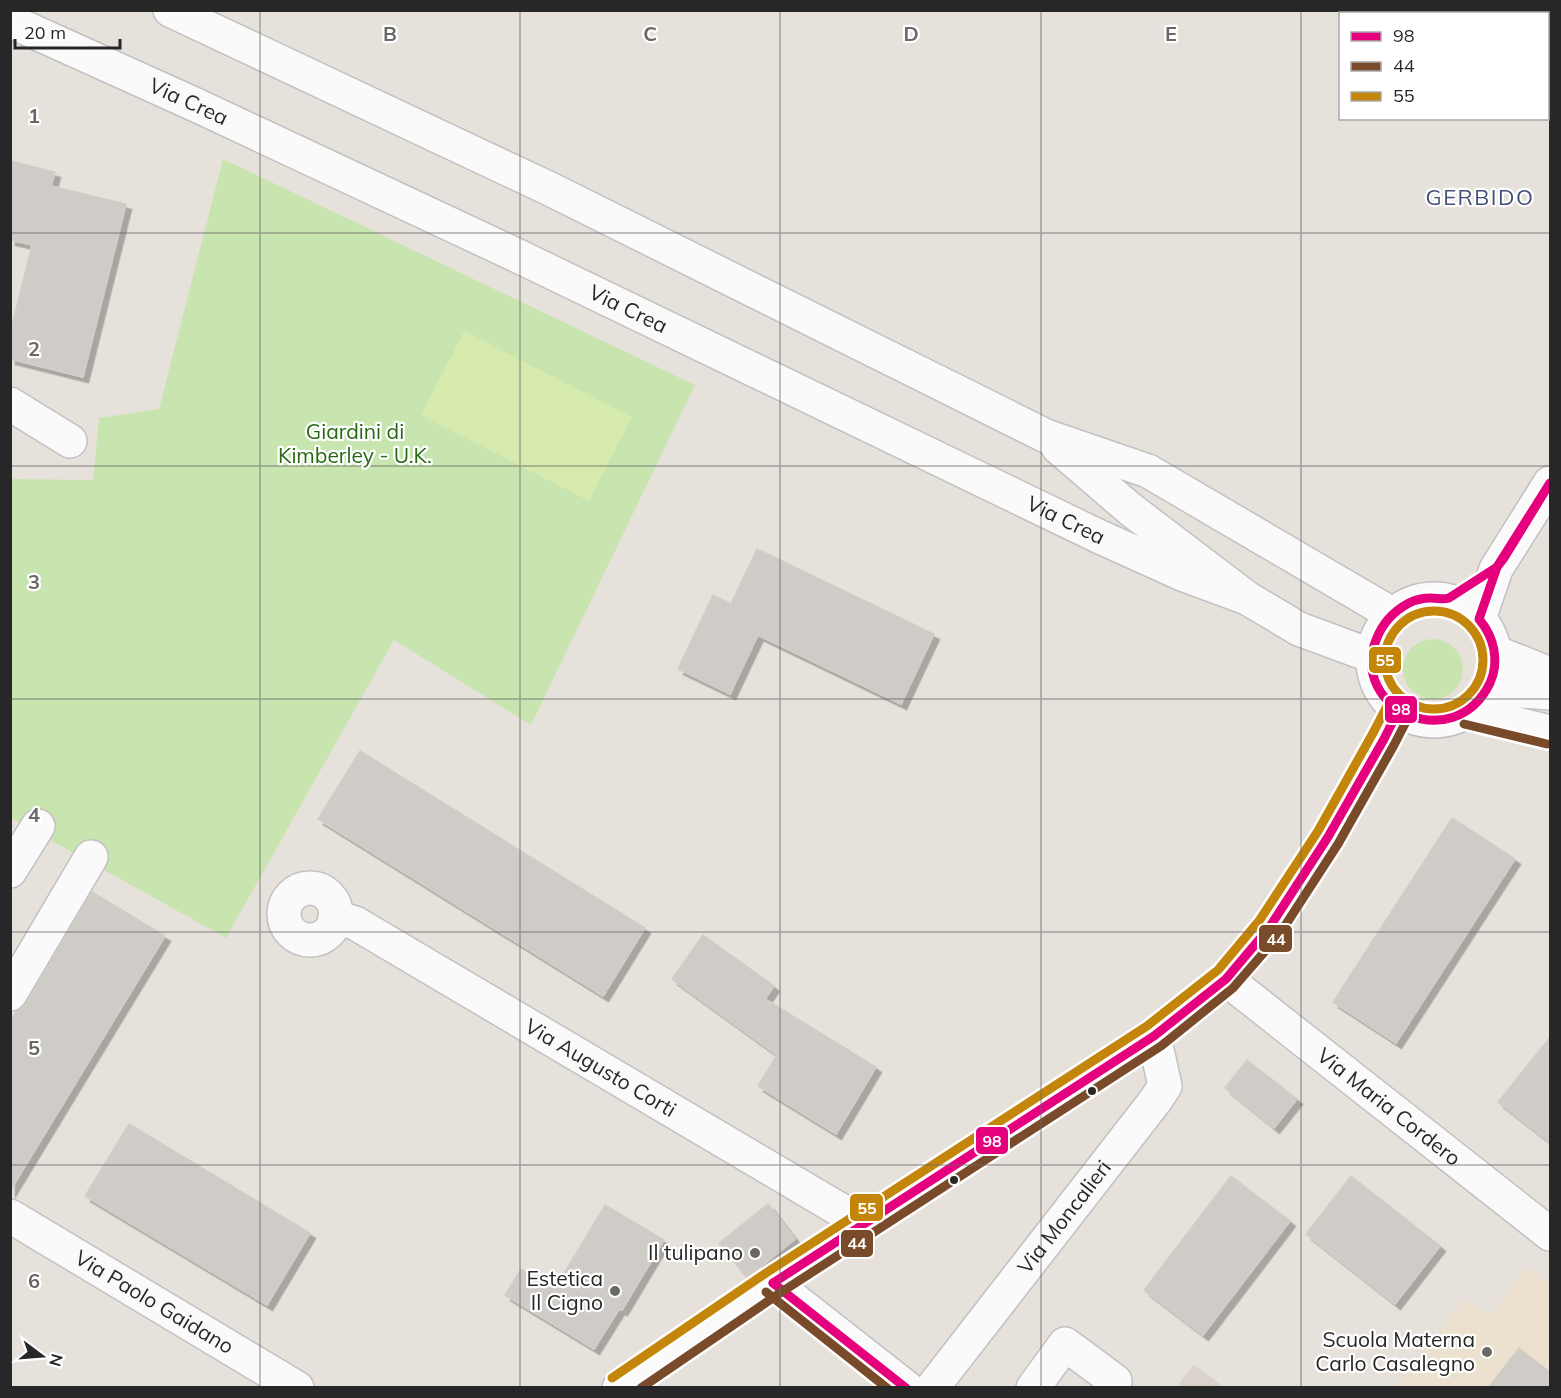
<svg xmlns="http://www.w3.org/2000/svg" width="1561" height="1398" viewBox="0 0 1561 1398" font-family="Mulish,sans-serif">
<style>
.education{fill:#ece0ce}
.green{fill:#c8e5b0}
.pitch{fill:#d5eaac}
.plaza{fill:#d9d3cc}
.building{fill:#cfcbc6;stroke:#d1cdc7;stroke-width:1.5;filter:url(#shadow)}
.lines{fill:none;stroke-linecap:round;stroke-linejoin:round}
.minor-casing{stroke:#c2c1c2;stroke-width:36}
.minor{stroke:#fbfafa;stroke-width:33}
.bus-1-casing{stroke:#fff;stroke-width:14}
.bus-2-casing{stroke:#fff;stroke-width:14}
.bus-3-casing{stroke:#fff;stroke-width:14}
.bus-1{stroke:#e5007d;stroke-width:9}
.bus-2{stroke:#7a4b2a;stroke-width:9}
.bus-3{stroke:#c3860a;stroke-width:9}
.grid{fill:none;stroke:#6a6866;stroke-width:1.5;stroke-opacity:0.55}
.bus-dot{fill:#272727;stroke:#fff;stroke-width:2}
.poi-dot{fill:#6a6866;stroke:#fff;stroke-width:2}
.labels{text-anchor:middle;stroke-width:4.5;stroke-linejoin:round;paint-order:stroke}
.street-label{font-size:21px;fill:#272727;stroke:#fff}
.park-label{font-size:21px;fill:#266912;stroke:#fff}
.poi-label{font-size:21px;fill:#272727;stroke:#fff;text-anchor:end}
.neighbourhood-label{font-size:22px;letter-spacing:1.5px;fill:#434f7b;stroke:#fff}
.grid-label{font-size:20px;text-anchor:middle;font-weight:bold;fill:#6a6866;stroke:#fff;stroke-width:4.5;stroke-linejoin:round;paint-order:stroke}
.line-badge{stroke:#fff;stroke-width:2}
.badge-label{font-size:16px;text-anchor:middle;font-weight:bold;fill:#fff}
</style>
<defs>
<filter id="shadow"><feDropShadow dx="5.5" dy="5.5" stdDeviation="0" flood-color="#0004"/></filter>
</defs>
<rect width="100%" height="100%" fill="#e7e1db"/>
<polygon class="education" points="1527,1267 1550,1285 1550,1387 1395,1388 1465,1299 1489,1317"/>
<g class="green">
<polygon points="223,159 695,385 531,725 394,640 226,938 11,818 11,479 93,480 99,418 159,409"/>
<circle cx="1433" cy="669" r="30"/>
</g>
<polygon class="pitch" points="464,331 632,417 589,501 421,415"/>
<polygon class="plaza" points="1194,1365 1224,1387 1176,1387"/>
<g class="building">
<polygon points="10,161 55,172 51,186 126,204 83,377 10,359 10,334 32,245 10,240"/>
<polygon points="757,549 934,634 901,704 758,635 730,694 678,669 713,595 731,604"/>
<polygon points="360,751 645,928 603,996 318,819"/>
<polygon points="1452,818 1515,859 1396,1043 1333,1002"/>
<polygon points="92,892 165,936 10,1191 10,1021 17,1011 26,1004"/>
<polygon points="703,935 774,986 765,999 876,1067 836,1134 758,1086 777,1055 672,979"/>
<polygon points="1551,1036 1551,1143 1498,1102"/>
<polygon points="1247,1060 1297,1099 1274,1128 1225,1088"/>
<polygon points="129,1124 310,1233 267,1305 85,1196"/>
<polygon points="1231,1176 1290,1221 1203,1335 1144,1290"/>
<polygon points="1351,1176 1440,1246 1395,1304 1306,1234"/>
<polygon points="768,1204 795,1239 747,1278 719,1243"/>
<polygon points="605,1205 664,1240 622,1310 619,1309 594,1349 505,1295 521,1269 551,1288 557,1278 560,1280"/>
<polygon points="1519,1348 1551,1373 1551,1388 1488,1388"/>
</g>
<g class="lines">
<g class="minor-casing">
<g id="minor">
<polyline points="170,10 550,189 1046,436 1148,471 1392,614"/>
<path id="s1" d="M 10,21 L 196,105 L 518,256 L 1098,536 L 1182,574 L 1247,598"/>
<polyline points="10,404 70,441"/>
<polyline points="1058,447 1130,509 1247,598 1299,629 1372,656"/>
<circle cx="1434" cy="660" r="61"/>
<polyline points="1479,619 1496,569 1550,483"/>
<polyline points="1495,652 1550,674"/>
<polyline points="1488,689 1550,693"/>
<polyline points="1467,712 1550,732"/>
<polyline points="10,871 38,826"/>
<circle cx="310" cy="914" r="26"/>
<path id="s2" d="M 335,917 L 355,923 L 864,1224"/>
<path id="s3" d="M 1226,979 L 1550,1234"/>
<polyline points="10,994 91,857"/>
<path id="s4" d="M 10,1216 L 297,1388"/>
<polyline points="773,1283 907,1388"/>
<polyline points="619,1388 773,1283 945,1171 1031,1117 1154,1036 1226,979 1269,928 1328,837 1384,739 1398,711"/>
<path id="s5" d="M 932,1388 L 1155,1101 L 1165,1086 L 1154,1036"/>
<polyline points="1033,1388 1065,1344 1115,1381 1109,1388"/>
</g>
</g>
<use href="#minor" class="minor"/>
<g class="bus-1-casing">
<g id="bus-1">
<polygon points="1550,483 1504,558 1497,567"/>
<path d="M 1497,567 L 1479,619 C 1494,637 1500,661 1490,683 C 1454,757 1349,709 1376,640 C 1382,624 1394,611 1409,603 C 1415,600 1424,598 1431,598 C 1438,598 1443,600 1449,598 Z"/>
<polyline points="773,1283 1154,1036 1226,979 1269,928 1328,837 1384,739 1398,711"/>
<polyline points="773,1283 906,1388"/>
</g>
</g>
<g class="bus-2-casing">
<g id="bus-2">
<polyline points="1464,724 1547,744"/>
<polyline points="766,1292 887,1388"/>
<polyline points="641,1388 780,1293 1161,1046 1233,988 1279,935 1338,844 1394,745 1409,716"/>
</g>
</g>
<g class="bus-3-casing">
<g id="bus-3">
<circle cx="1434" cy="660" r="49"/>
<polyline points="612,1378 766,1273 1147,1026 1218,970 1259,921 1318,831 1373,733 1387,706"/>
</g>
</g>
<use href="#bus-1" class="bus-1"/>
<use href="#bus-2" class="bus-2"/>
<use href="#bus-3" class="bus-3"/>
</g>
<path class="grid" d="M 260,10 L 260,1388M 520,10 L 520,1388M 780,10 L 780,1388M 1041,10 L 1041,1388M 1301,10 L 1301,1388M 10,233 L 1550,233M 10,466 L 1550,466M 10,699 L 1550,699M 10,932 L 1550,932M 10,1165 L 1550,1165"/>
<g class="bus-dot">
<circle cx="1092" cy="1091" r="5"/>
<circle cx="954" cy="1180" r="5"/>
</g>
<g class="poi-dot">
<circle cx="755" cy="1253" r="6"/>
<circle cx="615" cy="1291" r="6"/>
<circle cx="1487" cy="1352" r="6"/>
</g>
<g class="labels">
<g class="street-label">
<text dy="7" stroke="none"><textPath href="#s1" startOffset="196">Via Crea</textPath></text>
<text dy="7" stroke="none"><textPath href="#s1" startOffset="682">Via Crea</textPath></text>
<text dy="7" stroke="none"><textPath href="#s1" startOffset="1168">Via Crea</textPath></text>
<text dy="7" stroke="none"><textPath href="#s2" startOffset="306">Via Augusto Corti</textPath></text>
<text dy="7" stroke="none"><textPath href="#s3" startOffset="207">Via Maria Cordero</textPath></text>
<text dy="7" stroke="none"><textPath href="#s5" startOffset="216">Via Moncalieri</textPath></text>
<text dy="7" stroke="none"><textPath href="#s4" startOffset="168">Via Paolo Gaidano</textPath></text>
</g>
<g class="park-label">
<text x="355" y="439">Giardini di<tspan x="355" dy="24">Kimberley - U.K.</tspan></text>
</g>
<g class="poi-label">
<text x="743" y="1260">Il tulipano</text>
<text x="603" y="1286">Estetica<tspan x="603" dy="24">Il Cigno</tspan></text>
<text x="1475" y="1347">Scuola Materna<tspan x="1475" dy="24">Carlo Casalegno</tspan></text>
</g>
<g class="neighbourhood-label">
<text x="1480" y="205">GERBIDO</text>
</g>
</g>
<g class="grid-label">
<text x="390" y="41">B</text>
<text x="650" y="41">C</text>
<text x="911" y="41">D</text>
<text x="1171" y="41">E</text>
<text x="34" y="123">1</text>
<text x="34" y="356">2</text>
<text x="34" y="589">3</text>
<text x="34" y="822">4</text>
<text x="34" y="1055">5</text>
<text x="34" y="1288">6</text>
</g>
<g class="line-badge">
<rect x="1368" y="646" width="34" height="28" rx="6" fill="#c3860a"/>
<rect x="1384" y="695" width="34" height="29" rx="6" fill="#e5007d"/>
<rect x="1258" y="924" width="35" height="29" rx="6" fill="#7a4b2a"/>
<rect x="975" y="1126" width="34" height="29" rx="6" fill="#e5007d"/>
<rect x="849" y="1193" width="35" height="29" rx="6" fill="#c3860a"/>
<rect x="840" y="1229" width="34" height="29" rx="6" fill="#7a4b2a"/>
</g>
<g class="badge-label">
<text x="1385" y="666">55</text>
<text x="1401" y="715">98</text>
<text x="1276" y="945">44</text>
<text x="992" y="1147">98</text>
<text x="867" y="1214">55</text>
<text x="857" y="1249">44</text>
</g>
<rect width="1561" height="1398" fill="none" stroke="#272727" stroke-width="24"/>
<rect x="1339" y="12" width="210" height="108" fill="#ffffff" stroke="#a9a9a9" stroke-width="1.5"/>
<rect x="1351" y="32" width="30" height="9" fill="#e5007d" stroke="#a9a9a9" stroke-width="1.5"/>
<text x="1393" y="42" font-size="18" fill="#272727">98</text>
<rect x="1351" y="62" width="30" height="9" fill="#7a4b2a" stroke="#a9a9a9" stroke-width="1.5"/>
<text x="1393" y="72" font-size="18" fill="#272727">44</text>
<rect x="1351" y="92" width="30" height="9" fill="#c3860a" stroke="#a9a9a9" stroke-width="1.5"/>
<text x="1393" y="102" font-size="18" fill="#272727">55</text>
<g transform="translate(42 1356) rotate(106)" stroke="#ffffff" stroke-width="4.5" paint-order="stroke">
<path d="M0-4.5L10 22L0 15L-10 22Z" fill="#272727"/>
<text y="-9" font-size="16" font-weight="bold" text-anchor="middle" fill="#272727">N</text>
</g>
<path d="M15 39v9h105v-9" fill="none" stroke="#272727" stroke-width="3"/>
<text x="24" y="39" font-size="18" fill="#272727" stroke="#ffffff" stroke-width="4.5" paint-order="stroke">20 m</text>
</svg>
